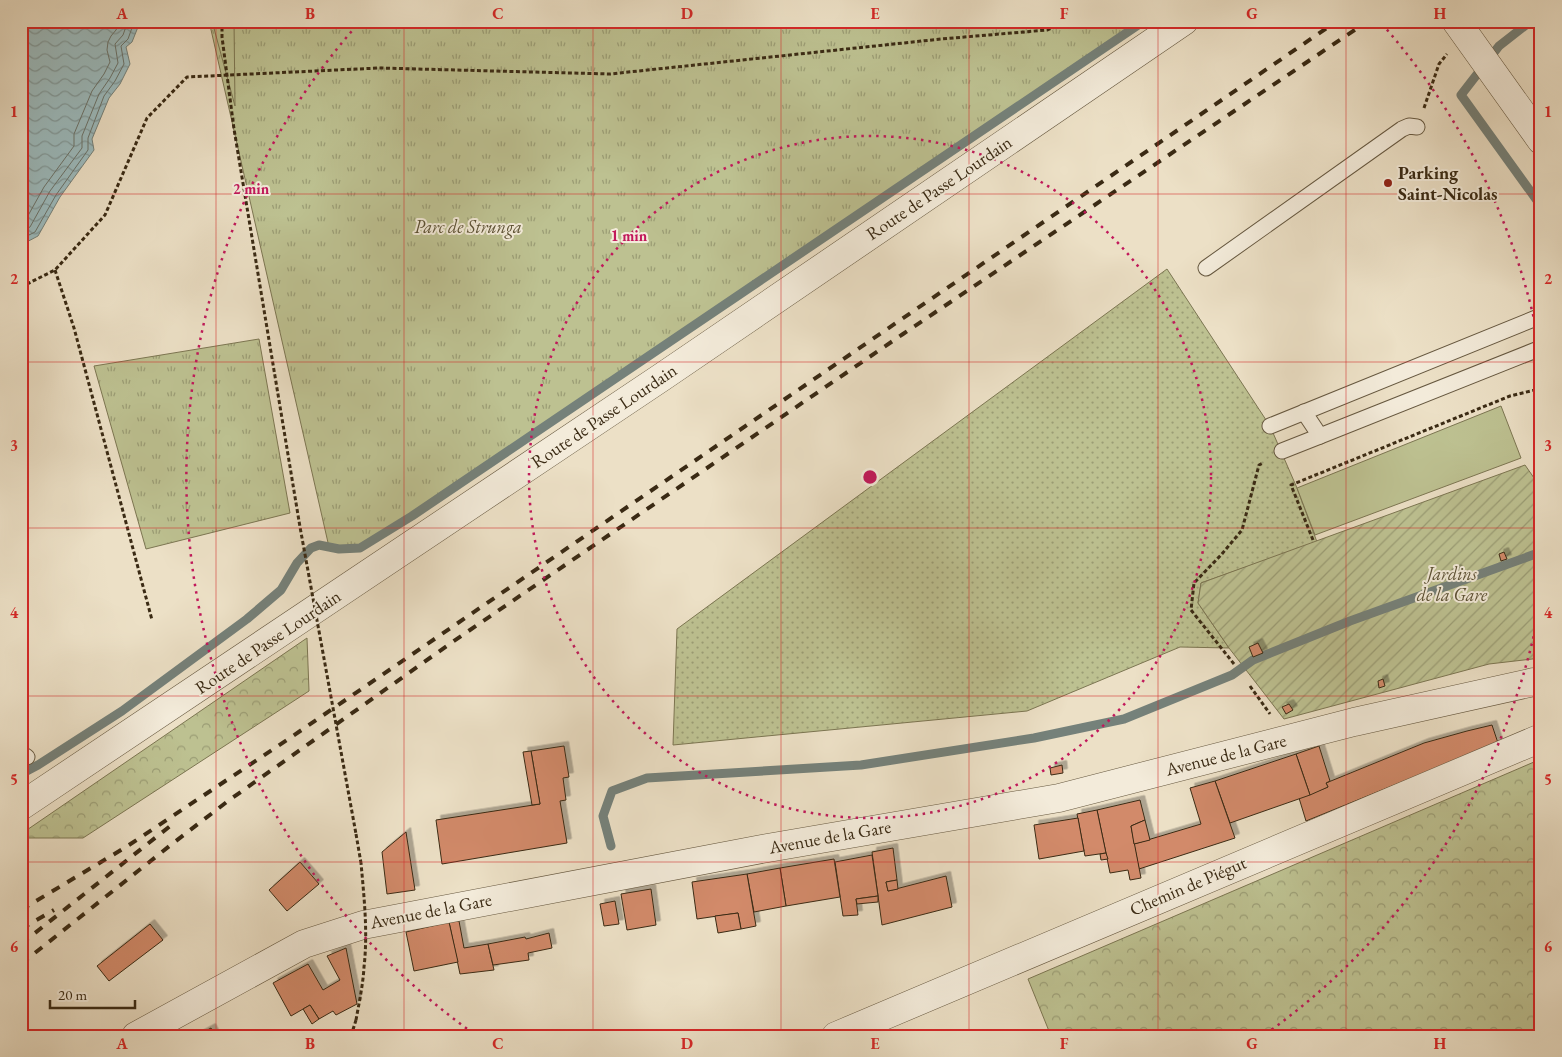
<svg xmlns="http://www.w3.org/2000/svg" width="1562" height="1057" viewBox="0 0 1562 1057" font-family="'EB Garamond',serif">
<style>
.grass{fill:url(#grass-dots);stroke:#7c7652}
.forest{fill:url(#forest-crowns);stroke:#7c7652}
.park{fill:url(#park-tufts);stroke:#7c7652}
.garden{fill:url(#garden-furrows);stroke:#7c7652}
.pitch{fill:#bdc191;stroke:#7c7652}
.water{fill:url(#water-waves);stroke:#75817a}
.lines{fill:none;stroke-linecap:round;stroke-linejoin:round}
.shore{stroke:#6b7269;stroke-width:1}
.stream{stroke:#75817a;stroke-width:9}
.building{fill:#d28a6a;stroke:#3a2a14;filter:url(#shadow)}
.service-casing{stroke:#665840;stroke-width:17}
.minor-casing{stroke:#665840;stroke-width:29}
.path{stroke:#3a2a14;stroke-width:3;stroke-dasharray:4 2.5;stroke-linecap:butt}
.service{stroke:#f3ebda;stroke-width:15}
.minor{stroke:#f3ebda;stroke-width:28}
.rail{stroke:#3a2a14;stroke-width:4;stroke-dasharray:9 9;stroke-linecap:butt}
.path-bridge{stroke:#3a2a14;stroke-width:3;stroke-dasharray:4 2.5;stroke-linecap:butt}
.grid{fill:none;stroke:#d62828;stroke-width:1;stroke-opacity:0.55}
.ring{fill:none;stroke:#c2185b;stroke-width:2.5;stroke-dasharray:2.5 5}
.poi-dot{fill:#8f2418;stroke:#f3ebda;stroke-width:2}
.labels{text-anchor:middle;stroke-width:4;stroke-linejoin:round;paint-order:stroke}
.poi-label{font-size:18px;font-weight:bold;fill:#3a2a14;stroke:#f3ebda;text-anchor:start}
.street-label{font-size:18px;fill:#3a2a14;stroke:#f3ebda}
.park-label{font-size:18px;font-style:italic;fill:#5b5033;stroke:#f3ebda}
.centre{fill:#c2185b;stroke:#f3ebda;stroke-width:2.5}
.ring-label{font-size:15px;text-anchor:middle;font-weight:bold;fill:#c2185b;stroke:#f3ebda;stroke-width:4;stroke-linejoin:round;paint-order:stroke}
.neatline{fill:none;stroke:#d62828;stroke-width:2}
.grid-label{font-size:16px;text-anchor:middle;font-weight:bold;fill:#d62828}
</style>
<defs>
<pattern id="grass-dots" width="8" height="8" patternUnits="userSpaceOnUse" patternTransform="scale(1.25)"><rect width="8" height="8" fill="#bdc191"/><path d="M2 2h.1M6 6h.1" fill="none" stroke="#9b9d75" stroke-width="1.8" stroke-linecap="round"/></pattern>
<pattern id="forest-crowns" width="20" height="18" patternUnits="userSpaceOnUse" patternTransform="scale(1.25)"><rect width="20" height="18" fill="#bdc191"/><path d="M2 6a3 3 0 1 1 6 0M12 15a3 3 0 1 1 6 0" fill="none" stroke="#9b9d75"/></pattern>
<pattern id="park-tufts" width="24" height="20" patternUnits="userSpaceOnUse" patternTransform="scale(1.25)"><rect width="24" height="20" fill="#bdc191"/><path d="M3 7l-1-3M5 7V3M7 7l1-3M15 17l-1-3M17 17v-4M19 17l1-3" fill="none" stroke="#9b9d75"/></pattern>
<pattern id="garden-furrows" width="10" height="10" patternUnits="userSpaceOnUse" patternTransform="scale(1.25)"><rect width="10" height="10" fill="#bdc191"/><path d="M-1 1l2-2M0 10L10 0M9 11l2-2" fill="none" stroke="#9b9d75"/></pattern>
<pattern id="water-waves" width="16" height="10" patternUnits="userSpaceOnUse" patternTransform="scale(1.25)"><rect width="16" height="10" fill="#9cbbbe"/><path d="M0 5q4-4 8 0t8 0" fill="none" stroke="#809899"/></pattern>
<filter id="shadow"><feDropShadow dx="4.5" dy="-4.5" stdDeviation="0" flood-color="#0004"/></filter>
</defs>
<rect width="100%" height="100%" fill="#ece0c6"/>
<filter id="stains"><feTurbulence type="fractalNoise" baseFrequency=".004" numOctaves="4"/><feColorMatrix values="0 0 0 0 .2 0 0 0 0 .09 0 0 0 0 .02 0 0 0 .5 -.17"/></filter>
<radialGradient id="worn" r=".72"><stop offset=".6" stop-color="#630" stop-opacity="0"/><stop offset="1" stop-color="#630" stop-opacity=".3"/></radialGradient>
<polygon class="grass" points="1167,269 1270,426 1297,488 1317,542 1201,583 1198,603 1229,648 1180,647 1027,711 673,745 677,629"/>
<g class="forest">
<polygon points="307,638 309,691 83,838 21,838 21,834"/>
<polygon points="1541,759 1541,1036 1051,1036 1028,979"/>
</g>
<g class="park">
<polygon points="209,21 1144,21 360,548 339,549 329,547"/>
<polygon points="259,339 290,513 146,549 94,366"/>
</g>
<polygon class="garden" points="1525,465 1541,488 1541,658 1489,664 1284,719 1229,648 1198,603 1201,583"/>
<g class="pitch">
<polygon points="212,21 234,21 235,106"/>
<polygon points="1501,406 1521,458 1315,535 1297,488"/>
</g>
<polygon class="water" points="21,21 145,21 138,27 132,42 126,47 130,64 120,84 109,98 92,139 94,150 60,197 38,236 21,245"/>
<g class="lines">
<g class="shore">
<polyline points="21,224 25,221 44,187 74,146 74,134 92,91 104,74 110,62 107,50 108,42 111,36 116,30 120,21"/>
<polyline points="21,232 30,227 50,191 82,148 82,136 99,94 110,78 118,63 115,44 123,35 128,21"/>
<polyline points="21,239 35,232 56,195 88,150 88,138 104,96 115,81 124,64 121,46 128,39 133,25 137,21"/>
</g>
<g class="stream">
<polyline points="1531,21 1499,46 1461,95 1541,206"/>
<polyline points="21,774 38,765 122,711 247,619 281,590 297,563 311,548 319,545 339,549 360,548 412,516 1144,21"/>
<polyline points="611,846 603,816 612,791 647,778 861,765 1034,738 1124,719 1232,675 1253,660 1350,621 1541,552"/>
</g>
</g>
<g class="building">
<polygon points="1504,552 1507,559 1501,561 1499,554"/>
<polygon points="1457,569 1460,576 1450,580 1447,574"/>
<polygon points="1258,643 1263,653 1253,657 1249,647"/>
<polygon points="1383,679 1385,686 1379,688 1378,681"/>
<polygon points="1289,704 1293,710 1286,714 1282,707"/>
<polygon points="1492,725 1498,743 1306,821 1299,798 1328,787 1326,783 1424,743 1467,731"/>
<polygon points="564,746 569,777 563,778 566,800 560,801 567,843 442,864 436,820 540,804 531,751"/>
<polygon points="1319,746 1330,781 1326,783 1328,787 1310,795 1296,754"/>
<polygon points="531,751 540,804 532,805 523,752"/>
<polygon points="1296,754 1310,795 1230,823 1215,781"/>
<polygon points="1062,765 1063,773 1051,775 1050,768"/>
<polygon points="1215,781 1235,838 1139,869 1134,844 1201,824 1190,788"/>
<polygon points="1140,800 1145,820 1131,826 1141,878 1130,880 1128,870 1110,873 1097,810"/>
<polygon points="1097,810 1106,853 1085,856 1077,814"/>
<polygon points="1078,818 1084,851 1039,859 1034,825"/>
<polygon points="1145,820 1150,840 1134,844 1131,826"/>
<polygon points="406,832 415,890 387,894 382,852"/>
<polygon points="893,848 897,880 886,882 888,891 946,876 952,907 882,925 872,852"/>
<polygon points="1106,853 1108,859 1101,860 1100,854"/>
<polygon points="872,855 878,896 856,899 858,915 843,916 835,862"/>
<polygon points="834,859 840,897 786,906 780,868"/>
<polygon points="300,862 319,884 287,911 269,890"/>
<polygon points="780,868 786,906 754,912 747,874"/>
<polygon points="747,874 756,926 741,929 738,913 697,919 692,882"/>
<polygon points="897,880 898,889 888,891 886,882"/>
<polygon points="651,889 656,925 627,930 621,894"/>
<polygon points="878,896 878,902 857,904 856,899"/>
<polygon points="615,901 619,924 604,926 600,904"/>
<polygon points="738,913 741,929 718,933 715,916"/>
<polygon points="459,921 464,948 488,944 494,970 460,974 449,922"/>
<polygon points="449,922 458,962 414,971 406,932"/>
<polygon points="150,924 163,940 109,981 97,966"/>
<polygon points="549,933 552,948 528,953 529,960 493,965 488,944 525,937 526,939"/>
<polygon points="346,948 357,1004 336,1015 333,1011 319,1019 310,1005 291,1016 273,983 308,964 323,990 340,980 327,956"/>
<polygon points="310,1005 319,1019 312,1024 303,1009"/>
<polygon points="211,1028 215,1036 196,1036"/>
</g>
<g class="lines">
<g class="service-casing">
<g id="service">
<polyline points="1206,268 1402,129 1409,126 1417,127"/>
<polyline points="1304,412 1320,436 1541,348"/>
<polyline points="1270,426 1541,316"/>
<polyline points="1282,451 1320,436"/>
<polyline points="21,753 27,757"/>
</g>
</g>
<g class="minor-casing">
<g id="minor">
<polyline points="1456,21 1541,140"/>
<polyline points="21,806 662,377 1184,21"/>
<polyline points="136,1036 304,944 363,925 762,849 1059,798 1354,722 1534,682 1541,684"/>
<polyline points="836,1036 1541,738"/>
</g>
</g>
<g class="path">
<polyline points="1424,108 1439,64 1447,54"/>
<polyline points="55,270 74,328 152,620"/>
<polyline points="21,287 55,270 105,215 147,118 187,77 379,68 610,74 941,39 1047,30 1070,21"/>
<polyline points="1313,540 1291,485 1510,396 1539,389"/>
<polyline points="1234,664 1191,610 1194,583 1221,555 1242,530 1259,465 1263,463"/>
<polyline points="1250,686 1270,714"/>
<polyline points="356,834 361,863"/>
<polyline points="351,1036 356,1020"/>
</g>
<use href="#service" class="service"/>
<use href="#minor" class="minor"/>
<g class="rail">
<polyline points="21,910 126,847 287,740 1337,21"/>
<polyline points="21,929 54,910"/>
<polyline points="21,944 174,823"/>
<polyline points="21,964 172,844 228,801 451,643 903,334 1368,21"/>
</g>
<g class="path-bridge">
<polyline points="222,21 222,37 234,129 300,527 356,834"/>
<path d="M 356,1020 C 359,1003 363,985 364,967 C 368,932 364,897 361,863"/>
</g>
</g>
<path class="grid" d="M 216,21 L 216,1036M 404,21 L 404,1036M 593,21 L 593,1036M 781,21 L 781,1036M 969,21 L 969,1036M 1158,21 L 1158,1036M 1346,21 L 1346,1036M 21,194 L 1541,194M 21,362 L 1541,362M 21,528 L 1541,528M 21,696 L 1541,696M 21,862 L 1541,862"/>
<g class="ring">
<circle cx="870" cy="477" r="341"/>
<path d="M1540 607A683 683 0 0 1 1267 1033M473 1033A683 683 0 0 1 358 24M1382 24A683 683 0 0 1 1540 347"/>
</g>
<circle class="poi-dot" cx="1388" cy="183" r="5"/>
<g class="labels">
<g class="poi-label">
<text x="1398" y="179">Parking<tspan x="1398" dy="21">Saint-Nicolas</tspan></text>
</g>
<g class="street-label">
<text transform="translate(939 188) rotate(-34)" y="6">Route de Passe Lourdain</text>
<text transform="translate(604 416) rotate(-34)" y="6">Route de Passe Lourdain</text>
<text transform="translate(268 642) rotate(-34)" y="6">Route de Passe Lourdain</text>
<text transform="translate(1226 755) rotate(-14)" y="6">Avenue de la Gare</text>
<text transform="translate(830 837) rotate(-10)" y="6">Avenue de la Gare</text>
<text transform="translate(1188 886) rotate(-23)" y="6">Chemin de Piégut</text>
<text transform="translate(431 911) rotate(-11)" y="6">Avenue de la Gare</text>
</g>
<g class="park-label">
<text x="468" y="233">Parc de Strunga</text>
<text x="1452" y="580">Jardins<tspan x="1452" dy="21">de la Gare</tspan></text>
</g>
</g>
<circle cx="870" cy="477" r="8" class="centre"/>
<g class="ring-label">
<text x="251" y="194">2 min</text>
<text x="629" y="241">1 min</text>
</g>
<rect width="1562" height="1057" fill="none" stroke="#ece0c6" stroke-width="55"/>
<path d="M50 1000v8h85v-8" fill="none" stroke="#3a2a14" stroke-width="2.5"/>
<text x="58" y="1000" font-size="15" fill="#3a2a14" stroke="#f3ebda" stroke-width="4" paint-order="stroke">20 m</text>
<rect x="28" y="28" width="1506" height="1002" class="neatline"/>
<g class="grid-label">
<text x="122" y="19">A</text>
<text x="310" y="19">B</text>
<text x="498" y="19">C</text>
<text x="687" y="19">D</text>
<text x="875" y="19">E</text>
<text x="1064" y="19">F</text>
<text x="1252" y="19">G</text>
<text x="1440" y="19">H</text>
<text x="14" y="117">1</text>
<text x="1548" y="117">1</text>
<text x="14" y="284">2</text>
<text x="1548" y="284">2</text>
<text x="14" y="451">3</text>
<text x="1548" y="451">3</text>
<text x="14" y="618">4</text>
<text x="1548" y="618">4</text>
<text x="14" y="785">5</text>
<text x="1548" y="785">5</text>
<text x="14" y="952">6</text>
<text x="1548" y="952">6</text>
<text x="122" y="1049">A</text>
<text x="310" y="1049">B</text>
<text x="498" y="1049">C</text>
<text x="687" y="1049">D</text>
<text x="875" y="1049">E</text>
<text x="1064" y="1049">F</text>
<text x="1252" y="1049">G</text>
<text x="1440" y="1049">H</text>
</g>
<rect width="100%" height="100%" filter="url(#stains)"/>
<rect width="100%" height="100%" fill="url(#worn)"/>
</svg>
